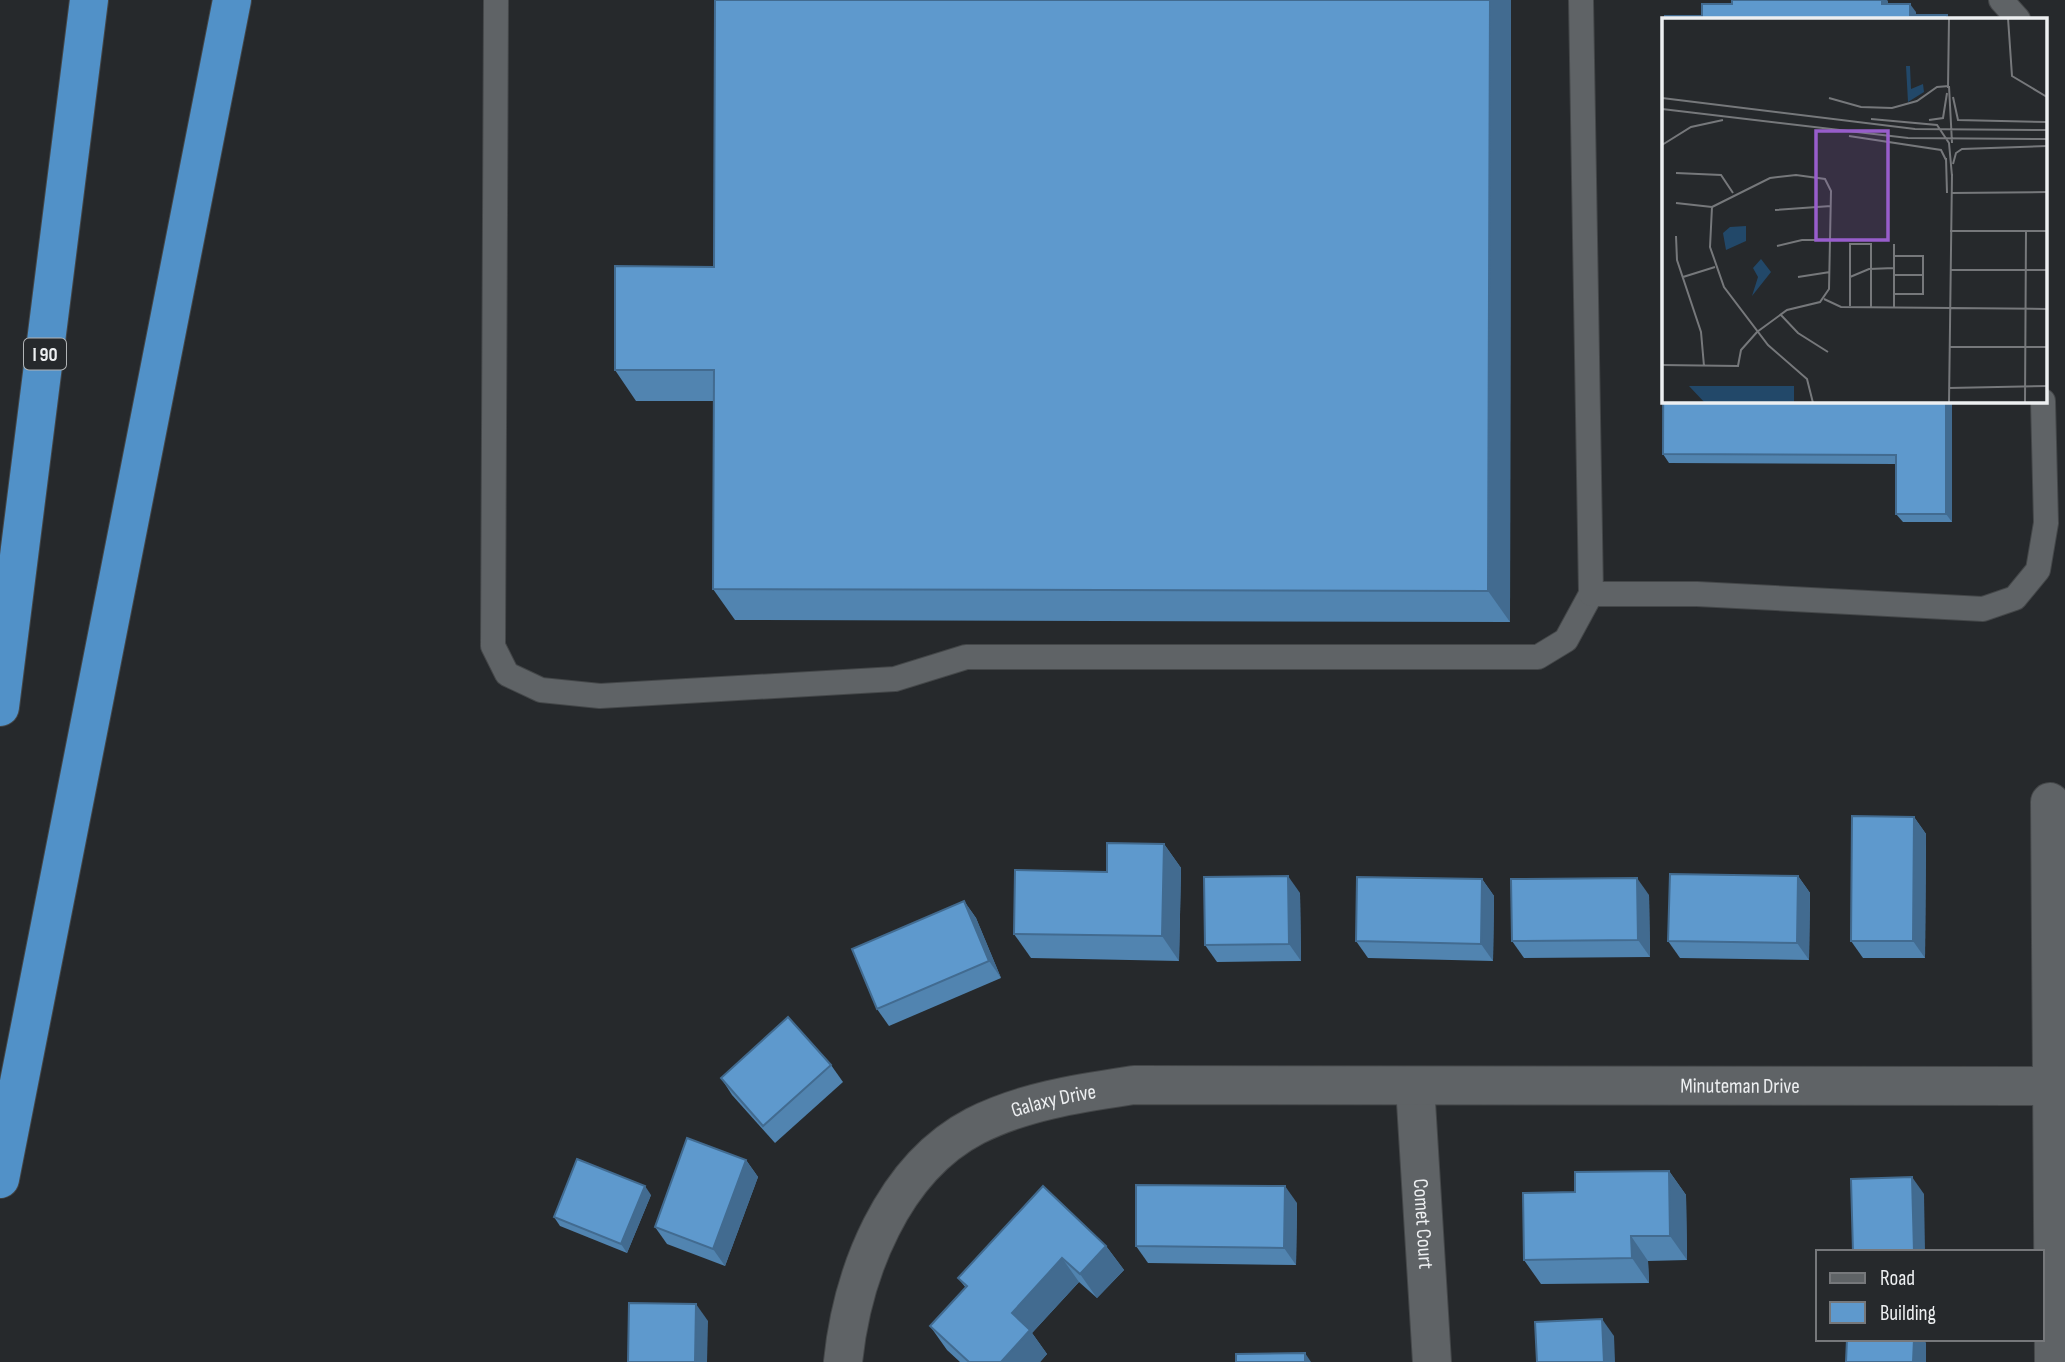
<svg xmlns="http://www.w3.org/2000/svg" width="2065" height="1362" viewBox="0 0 2065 1362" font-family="'Sofia Sans Condensed',sans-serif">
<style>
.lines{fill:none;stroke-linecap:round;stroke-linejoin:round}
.lane-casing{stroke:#444749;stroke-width:26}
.street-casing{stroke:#444749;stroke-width:40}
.highway-casing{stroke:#444749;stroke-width:40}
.lane{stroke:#5f6366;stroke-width:24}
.street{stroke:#5f6366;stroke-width:38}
.highway{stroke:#5191c8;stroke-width:38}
.wall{fill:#5184b0}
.shaded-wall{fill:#426b90}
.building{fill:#5e99cd;stroke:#426b90;stroke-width:2}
.labels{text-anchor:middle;stroke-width:7;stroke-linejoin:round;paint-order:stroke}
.shield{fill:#26292c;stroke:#b1b4b6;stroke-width:2}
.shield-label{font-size:19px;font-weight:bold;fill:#edeff1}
.street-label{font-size:21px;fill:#edeff1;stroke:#26292c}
.inset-road{fill:none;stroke:#76787b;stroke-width:2}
.view{fill:#985dcc;fill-opacity:0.15;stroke:#985dcc;stroke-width:3.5}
.inset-edge{fill:none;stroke:#edeff1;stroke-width:3.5}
</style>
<rect width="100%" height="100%" fill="#26292c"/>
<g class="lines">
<g class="lane-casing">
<g id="lane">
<polyline points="496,0 493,646 507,674 541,690 600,696 895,679 966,657 1538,657 1566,640 1591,594"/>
<polyline points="1581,0 1591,594 1697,594 1983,609 2015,598 2038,570 2046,523 2043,401"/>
<polyline points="2001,0 2018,19"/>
</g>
</g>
<g class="street-casing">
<g id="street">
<polyline points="2050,802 2054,1362"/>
<path id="s1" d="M 1415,1086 L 1432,1362"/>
<path id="s2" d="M 843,1362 C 852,1274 892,1169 975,1126 C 1024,1101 1081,1093 1134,1085 L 2065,1086"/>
</g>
</g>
<g class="highway-casing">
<g id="highway">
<polyline points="0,707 89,0"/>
<polyline points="0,1179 232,0"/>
</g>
</g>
<use href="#lane" class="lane"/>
<use href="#street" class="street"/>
<use href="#highway" class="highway"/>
</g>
<g class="wall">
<polygon points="715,0 1511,0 1510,622 735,620 713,589 714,401 636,401 615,370 714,267"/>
<polygon points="1664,401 1952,401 1952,522 1903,522 1896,514 1896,464 1669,463 1663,454"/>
<polygon points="1914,817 1926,834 1925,958 1863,958 1851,941"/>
<polygon points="1164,844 1181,868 1179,961 1031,958 1014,934 1107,872"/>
<polygon points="1798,876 1810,893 1809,960 1680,958 1668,941"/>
<polygon points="1482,879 1494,896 1493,961 1368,958 1356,941"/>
<polygon points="1300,893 1301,961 1217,962 1205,945"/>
<polygon points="1649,895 1650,957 1524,958 1512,941"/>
<polygon points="964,901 976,918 1001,978 889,1026 877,1009"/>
<polygon points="831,1065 843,1082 775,1143 732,1095 721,1078"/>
<polygon points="746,1160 758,1177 725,1266 667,1244 655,1227"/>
<polygon points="1669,1171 1686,1195 1687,1260 1648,1261 1649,1283 1541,1284 1524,1260 1575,1192"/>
<polygon points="651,1195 627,1253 560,1226 554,1217"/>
<polygon points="1297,1203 1296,1265 1148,1263 1136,1246"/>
<polygon points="1106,1246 1124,1270 1097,1298 1079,1282 1032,1333 1047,1354 1040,1362 960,1362 947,1350 930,1326 966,1288 958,1278"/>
</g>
<g class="shaded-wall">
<polygon points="1490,0 1511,0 1510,622 1488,591"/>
<polygon points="1882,0 1887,0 1888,1 1888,12 1882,4"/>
<polygon points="1910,4 1916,12 1916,19 1910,15"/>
<polygon points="1946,401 1952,401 1952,522 1946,514"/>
<polygon points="1914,817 1926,834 1925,958 1913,941"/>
<polygon points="1164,844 1181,868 1179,961 1162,936"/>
<polygon points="1288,876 1300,893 1301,961 1289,944"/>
<polygon points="1798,876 1810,893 1809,960 1797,943"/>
<polygon points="1637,878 1649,895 1650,957 1638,940"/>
<polygon points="1482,879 1494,896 1493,961 1481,944"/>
<polygon points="964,901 976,918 1001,978 989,961"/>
<polygon points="746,1160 758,1177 725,1266 713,1249"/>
<polygon points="1669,1171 1686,1195 1687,1260 1670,1236"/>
<polygon points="1912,1177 1924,1194 1925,1252 1914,1252"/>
<polygon points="645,1186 651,1195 627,1253 621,1244"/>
<polygon points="1285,1186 1297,1203 1296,1265 1284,1248"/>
<polygon points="1631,1236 1648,1261 1649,1283 1632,1258"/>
<polygon points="1106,1246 1124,1270 1097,1298 1080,1274"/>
<polygon points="1062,1258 1079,1282 1032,1333 1047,1354 1040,1362 1001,1362 1012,1313"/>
<polygon points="696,1304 708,1321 707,1362 695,1362"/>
<polygon points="1602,1319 1614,1336 1615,1362 1604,1362"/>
<polygon points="1914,1339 1924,1339 1926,1343 1926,1362 1913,1362"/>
<polygon points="1305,1353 1311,1362 1305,1362"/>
</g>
<g class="building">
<polygon points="715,0 1490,0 1488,591 713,589 714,370 615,370 615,266 714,267"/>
<polygon points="1732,0 1882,0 1882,4 1910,4 1910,15 1947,15 1947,19 1665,19 1665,16 1702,16 1702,4 1732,4"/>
<polygon points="1664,171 1664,401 1946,401 1946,514 1896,514 1896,455 1663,454"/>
<polygon points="1852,816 1914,817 1913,941 1851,941"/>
<polygon points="1107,843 1164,844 1162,936 1014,934 1015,870 1107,872"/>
<polygon points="1670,874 1798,876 1797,943 1668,941"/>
<polygon points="1288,876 1289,944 1205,945 1204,877"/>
<polygon points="1357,877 1482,879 1481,944 1356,941"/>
<polygon points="1637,878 1638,940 1512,941 1511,879"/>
<polygon points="964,901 989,961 877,1009 852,949"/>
<polygon points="788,1017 831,1065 763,1126 721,1078"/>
<polygon points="687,1138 746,1160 713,1249 655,1227"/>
<polygon points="577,1159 645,1186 621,1244 554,1217"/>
<polygon points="1669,1171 1670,1236 1631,1236 1632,1258 1524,1260 1523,1193 1575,1192 1575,1172"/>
<polygon points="1912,1177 1914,1252 1853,1252 1851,1179"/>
<polygon points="1136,1185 1285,1186 1284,1248 1136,1246"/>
<polygon points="1043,1186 1106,1246 1080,1274 1062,1258 1012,1313 1030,1330 1001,1362 969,1362 930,1326 967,1286 958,1278"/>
<polygon points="629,1303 696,1304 695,1362 628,1362"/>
<polygon points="1602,1319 1604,1362 1537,1362 1535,1322"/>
<polygon points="1847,1339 1914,1339 1913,1362 1846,1362"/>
<polygon points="1305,1353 1305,1362 1236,1362 1236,1354"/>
</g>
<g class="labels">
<rect class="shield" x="24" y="338.5" width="42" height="31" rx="5"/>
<g class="shield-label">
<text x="45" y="361">I 90</text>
</g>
<g class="street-label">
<text dy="7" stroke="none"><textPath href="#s2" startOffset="1052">Minuteman Drive</textPath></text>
<text dy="7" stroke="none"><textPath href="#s2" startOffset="364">Galaxy Drive</textPath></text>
<text dy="7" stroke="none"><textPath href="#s1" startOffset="138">Comet Court</textPath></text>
</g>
</g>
<g transform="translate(1662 18)">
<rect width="385" height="385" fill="#26292c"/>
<path d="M 244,48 L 248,48 L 249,71 L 261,66 L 262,74 L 246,84 ZM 84,208 L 84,223 L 64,232 L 61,215 L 68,209 ZM 99,241 L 109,254 L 90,278 L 96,259 L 91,250 ZM 27,368 L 132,368 L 132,385 L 43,385 Z" fill="#224869"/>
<path class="inset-road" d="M 346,0 L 350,58 L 385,79M 287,68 L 290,125M 286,70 L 287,0M 291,79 L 296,102 L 385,104M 0,80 L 253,111 L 385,112M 167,80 L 199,89 L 230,90 L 255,83 L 275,69 L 287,68M 0,91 L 246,120 L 385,121M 209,101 L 275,107 L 287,125 L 290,158M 267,102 L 281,100 L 285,75M 187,118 L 279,132 L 284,142M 0,127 L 29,109 L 61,102M 284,140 L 285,175M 291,146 L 294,135 L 300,131 L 385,128M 14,155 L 59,157 L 71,175M 289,175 L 385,174M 14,185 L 50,189M 50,189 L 48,229 L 62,269 L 106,327 L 145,361 L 151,385M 113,192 L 169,188M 288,213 L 385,213M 14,218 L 15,242 L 39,314 L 42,348M 115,228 L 140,222 L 184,222M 288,252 L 385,252M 232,257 L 261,257M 21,259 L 53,249M 136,259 L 168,254M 188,259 L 207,251 L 232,250M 232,276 L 261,276 L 261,238 L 232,238M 162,281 L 179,289 L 385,291M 188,288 L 188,226 L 209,226 L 209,289M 232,289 L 232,226M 118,296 L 136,315 L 166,334M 288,329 L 385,329M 0,347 L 76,348 L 79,332 L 95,314 L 125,292 L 158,284 L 167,271 L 169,173 L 163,161 L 134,157 L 108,160 L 50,189M 287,370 L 385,368M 287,385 L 290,156M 363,385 L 364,213"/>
<path class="view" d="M 154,113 L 226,113 L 226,222 L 154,222 Z"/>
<rect width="385" height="385" class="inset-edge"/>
</g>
<rect x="1816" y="1250" width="228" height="91" fill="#26292c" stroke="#76787b" stroke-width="2"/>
<rect x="1830" y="1273" width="35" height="10" fill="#5f6366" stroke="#76787b" stroke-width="2"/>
<text x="1880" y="1285" font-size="21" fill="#edeff1">Road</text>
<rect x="1830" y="1302" width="35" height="21" fill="#5e99cd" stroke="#76787b" stroke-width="2"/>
<text x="1880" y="1320" font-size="21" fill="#edeff1">Building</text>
</svg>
